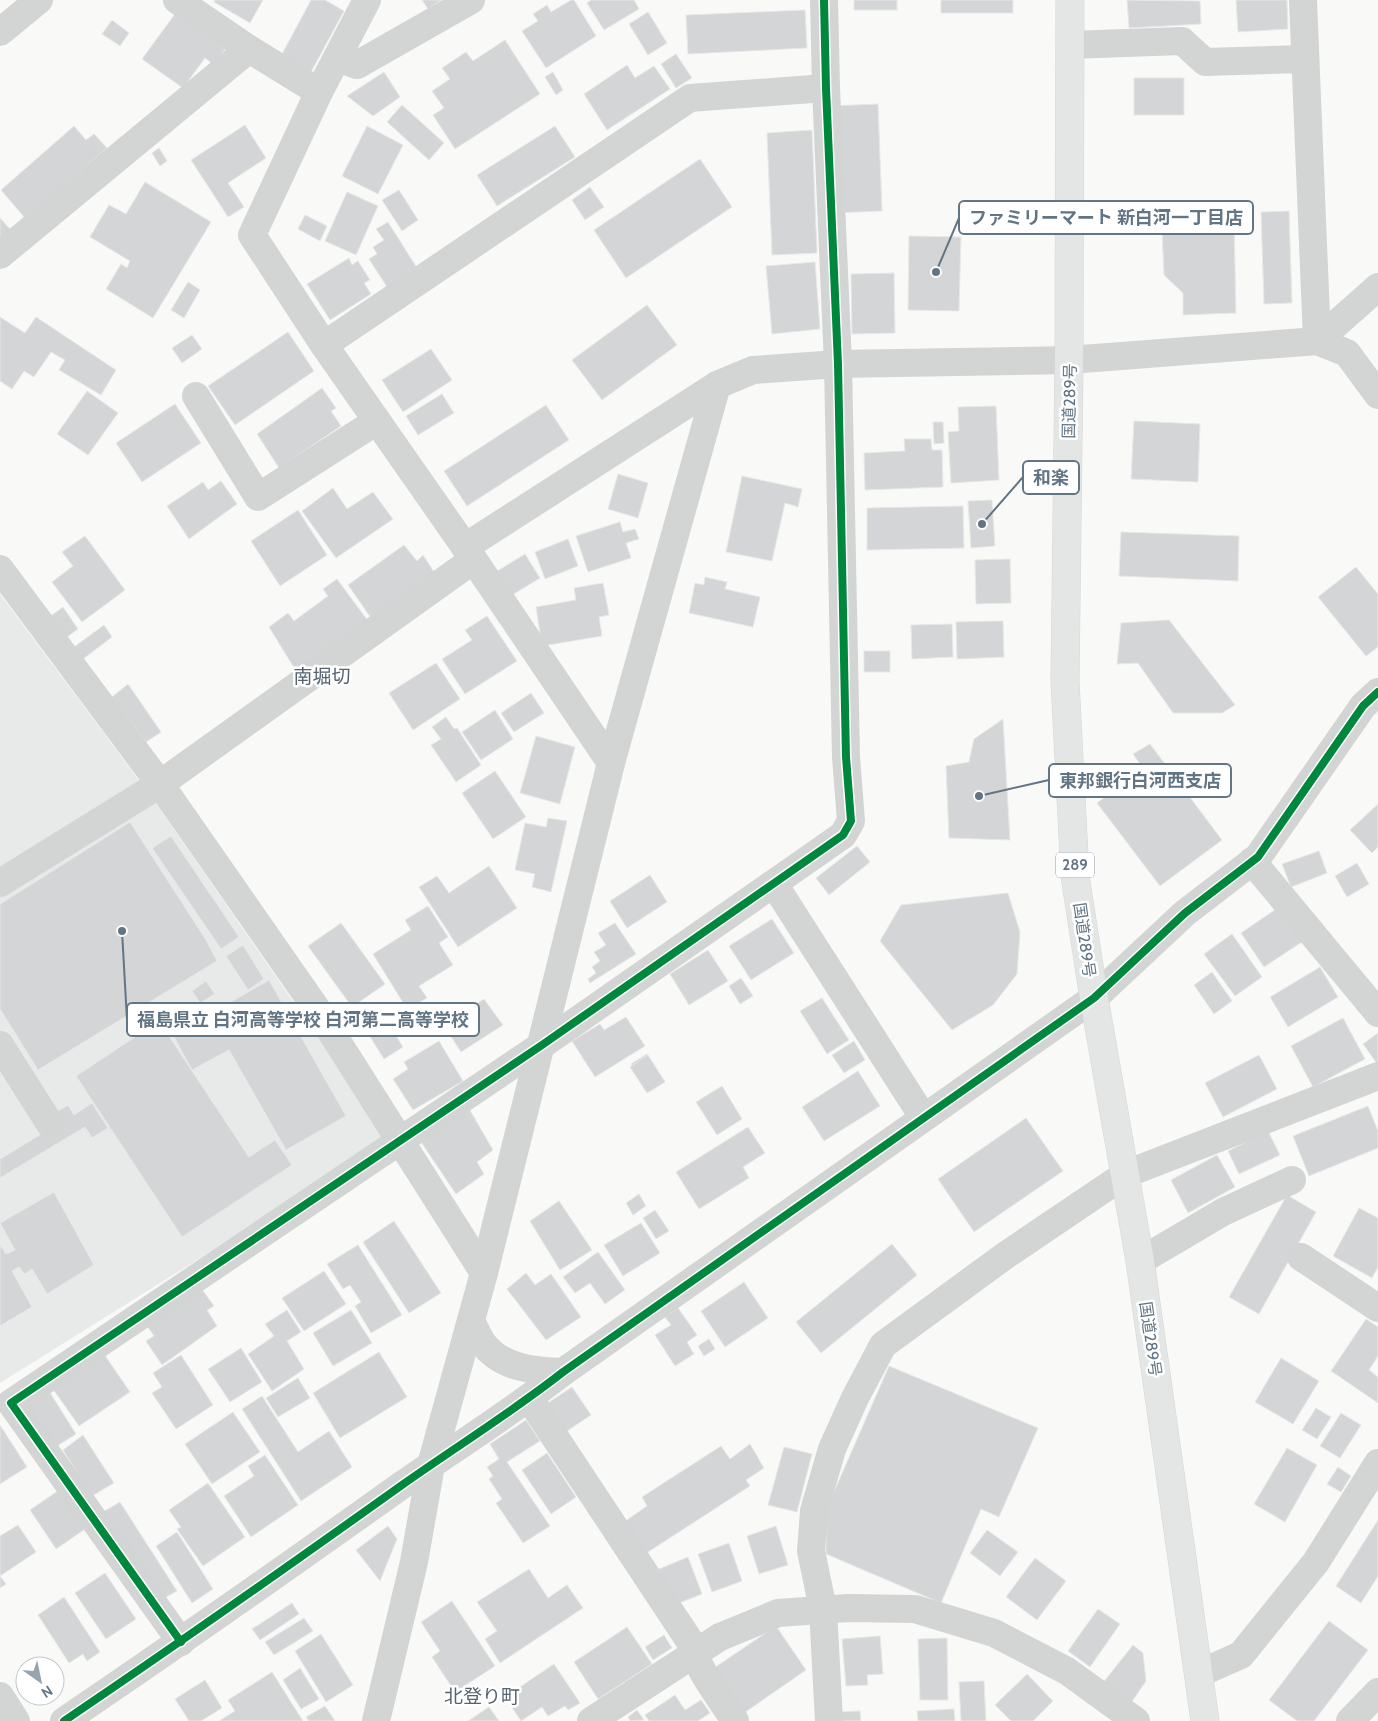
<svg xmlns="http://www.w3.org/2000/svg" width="1378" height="1721" viewBox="0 0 1378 1721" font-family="Cabin,'Noto Sans JP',sans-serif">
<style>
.built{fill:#e8eaea}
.building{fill:#d3d5d6;stroke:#e8e8e8}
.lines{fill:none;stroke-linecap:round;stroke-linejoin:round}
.highway-casing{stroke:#d6d7d7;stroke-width:29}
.minor{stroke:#d3d4d4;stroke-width:28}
.highway{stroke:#e4e5e5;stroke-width:28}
.cycleway-casing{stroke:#fff;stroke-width:11}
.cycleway{stroke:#00873e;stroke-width:8}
.labels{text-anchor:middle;stroke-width:5;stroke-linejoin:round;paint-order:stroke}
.shield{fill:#fff;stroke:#919eaa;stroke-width:1}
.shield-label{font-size:15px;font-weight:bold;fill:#627585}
.street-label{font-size:16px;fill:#627585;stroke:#fff}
.quarter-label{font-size:19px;fill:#54636f;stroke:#fff}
.leader{fill:none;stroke:#627585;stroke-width:2}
.callout-dot{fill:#627585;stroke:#fff;stroke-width:2}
.callout{fill:#fff;stroke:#627585;stroke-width:2}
.callout-label{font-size:18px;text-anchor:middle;font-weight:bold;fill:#627585}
</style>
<rect width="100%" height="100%" fill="#f9f9f8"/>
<polygon class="built" points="0,594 156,803 389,1140 0,1383"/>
<g class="building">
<polygon points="215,0 263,0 250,23 214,2"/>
<polygon points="311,0 325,0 344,11 311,72 281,56"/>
<polygon points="422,0 441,0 428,9"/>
<polygon points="571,0 574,0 596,36 546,68 522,31 538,21 533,14 547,5 551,12"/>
<polygon points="591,0 634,0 639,9 604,30 587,3"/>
<rect x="854" y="0" width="43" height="10"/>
<rect x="941" y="0" width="72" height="13"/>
<polygon points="1127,0 1200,1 1201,24 1129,28"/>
<polygon points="1236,0 1287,0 1288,29 1238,32"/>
<polygon points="805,10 807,48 688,54 686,15"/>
<polygon points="648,12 667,43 648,55 629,24"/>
<polygon points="175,14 225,49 214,65 205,58 183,88 142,59"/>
<polygon points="112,20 129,33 120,46 102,34"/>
<polygon points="505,40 540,94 455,149 433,115 444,108 432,91 450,79 442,68 466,52 473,61"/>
<polygon points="676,54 692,78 676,88 661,64"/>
<polygon points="627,65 635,78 654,66 670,89 607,130 584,94"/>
<polygon points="384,72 400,97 373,116 347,96"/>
<polygon points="553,72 563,90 556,95 545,77"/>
<rect x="1134" y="78" width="50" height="37"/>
<polygon points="878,104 882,211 835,213 831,106"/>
<polygon points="402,105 444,143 429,160 387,122"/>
<polygon points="245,125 266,158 228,183 244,207 228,217 191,160"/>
<polygon points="74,126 86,140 94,134 107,148 25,218 1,190"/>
<polygon points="367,126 403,145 378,194 342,176"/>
<polygon points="555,126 575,157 497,206 477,175"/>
<polygon points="812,130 817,253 772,255 767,133"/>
<polygon points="159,148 167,161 160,166 152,153"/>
<polygon points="700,159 732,207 626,278 594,230"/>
<polygon points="145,182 211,222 153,318 106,289 121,264 127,268 130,261 90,237 109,205 126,214"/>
<polygon points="590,187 604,207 585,220 572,200"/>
<polygon points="399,190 418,220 402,231 382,200"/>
<polygon points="347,192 378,206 356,255 325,241"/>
<polygon points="1219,203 1219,220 1234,220 1236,313 1183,315 1183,293 1164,275 1162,231 1181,230 1181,221 1198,221 1197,204"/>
<polygon points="1289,211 1292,303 1264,304 1261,212"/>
<polygon points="305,215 327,226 320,241 298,229"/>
<polygon points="0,218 10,229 0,239"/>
<polygon points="388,222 417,268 387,287 369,259 377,254 373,247 384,240 376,229"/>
<polygon points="909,236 961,237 959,311 908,310"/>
<polygon points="349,258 352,265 358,261 370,280 364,283 371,294 330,320 307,284"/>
<polygon points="815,262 820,329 772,334 766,266"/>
<polygon points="894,273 895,333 852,334 851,274"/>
<polygon points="188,282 200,290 184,318 171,310"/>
<polygon points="647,305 677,345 602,400 572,360"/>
<polygon points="0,317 25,333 36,317 116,370 101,395 59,370 65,360 51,352 34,377 24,371 12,389 0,381"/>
<polygon points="288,332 314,371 235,425 208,386"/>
<polygon points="192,335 202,349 182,363 172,348"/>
<polygon points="431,349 452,380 403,412 382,380"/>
<polygon points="322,388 336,408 331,411 341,426 279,468 257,434"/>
<polygon points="87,391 118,413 88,455 57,434"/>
<polygon points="442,394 454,413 418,435 406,416"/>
<polygon points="175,404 201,443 142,482 116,443"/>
<polygon points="546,405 569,440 467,506 444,471"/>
<polygon points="996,406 999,480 951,483 948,432 959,431 958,407"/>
<polygon points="1134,421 1200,424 1198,482 1131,479"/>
<polygon points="933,422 943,422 944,443 934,444"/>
<polygon points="904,439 931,439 932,450 942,450 943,487 865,490 864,453 905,451"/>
<polygon points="618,474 648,483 638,518 608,509"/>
<polygon points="742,476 802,489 798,507 785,503 772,561 726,552"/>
<polygon points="221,481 237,504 189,539 167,506 203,482 208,490"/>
<polygon points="333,488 347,509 373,492 393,519 336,558 302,511"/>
<polygon points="992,500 995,546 971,548 968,501"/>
<polygon points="963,506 964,548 867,550 867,508"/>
<polygon points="298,510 327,555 280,586 251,541"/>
<polygon points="620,522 623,532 635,529 639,539 626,543 631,558 588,572 576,536"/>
<polygon points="1121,532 1239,536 1238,581 1119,576"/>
<polygon points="85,536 125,590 82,622 52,582 73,566 62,552"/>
<polygon points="568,539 578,566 545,579 535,552"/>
<polygon points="404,545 417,561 423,555 434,572 371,618 348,585"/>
<polygon points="525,554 540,578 509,597 494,573"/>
<polygon points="1010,559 1011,603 976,604 975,560"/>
<polygon points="1356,567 1378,594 1378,647 1366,656 1318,597"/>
<polygon points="705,577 727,582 725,589 760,597 753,627 689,613 695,583 704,585"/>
<polygon points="337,579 368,621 296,671 269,627 288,613 294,621 328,596 323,589"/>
<polygon points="603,583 609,615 599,617 602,636 542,646 536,607 576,600 574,588"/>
<polygon points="63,607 78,629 63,640 48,618"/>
<polygon points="487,616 517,661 465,694 442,659 472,640 465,630"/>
<polygon points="1169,620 1235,705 1222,713 1173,713 1138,663 1117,664 1121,623"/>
<polygon points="1003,621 1004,657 957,659 956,622"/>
<polygon points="952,624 953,657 912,659 911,625"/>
<polygon points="104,625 112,637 83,659 74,647"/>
<rect x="864" y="651" width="26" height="21"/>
<polygon points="436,663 460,699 413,730 389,693"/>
<polygon points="128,684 161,732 146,742 112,697"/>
<polygon points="531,693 544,713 514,732 501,713"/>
<polygon points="495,710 513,739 481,760 462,732"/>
<polygon points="446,717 454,729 457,728 481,765 456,782 431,745 441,739 432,727"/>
<polygon points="1003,719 1010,840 949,838 946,766 969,762 974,739"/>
<polygon points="536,736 575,747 560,804 520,793"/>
<polygon points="1150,744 1222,840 1160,886 1097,803 1143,768 1133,754"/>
<polygon points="495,771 526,817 493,839 462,793"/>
<polygon points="1378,804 1378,847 1372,853 1350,830"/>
<polygon points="548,818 567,821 551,892 532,887 535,874 515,870 525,823 546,827"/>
<polygon points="130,822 206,940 217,961 38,1070 0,1009 0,904"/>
<polygon points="171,836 239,937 221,949 152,848"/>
<polygon points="857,846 870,862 829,895 816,878"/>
<polygon points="1319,851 1327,873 1291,887 1282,864"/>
<polygon points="1357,863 1369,884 1347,897 1335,876"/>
<polygon points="489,866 517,908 458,947 419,887 437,876 449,893"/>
<polygon points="650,875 667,902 627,928 610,901"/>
<polygon points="1008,893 1020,932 1017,974 993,1005 952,1030 880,941 901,905"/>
<polygon points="428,906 448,937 439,943 453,965 419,986 427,998 407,1009 373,954 411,930 405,920"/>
<polygon points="1279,907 1302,942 1264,967 1241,933"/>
<polygon points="772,919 794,953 751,980 729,946"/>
<polygon points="341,923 385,984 352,1007 308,946"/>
<polygon points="615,923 636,954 590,983 588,979 596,973 592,967 600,961 594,952 606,945 598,933"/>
<polygon points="1232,934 1262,977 1235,996 1204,954"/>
<polygon points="243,945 264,979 248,990 226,956"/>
<polygon points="708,950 728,981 689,1005 670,974"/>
<polygon points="1320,967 1338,997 1288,1027 1270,997"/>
<polygon points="1212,972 1232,1001 1214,1014 1194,985"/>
<polygon points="741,978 753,996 740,1004 729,986"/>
<polygon points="269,980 346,1116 286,1150 229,1050 192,1070 173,1035"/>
<polygon points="206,981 215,994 200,1003 192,991"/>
<polygon points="822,998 849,1040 827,1054 800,1011"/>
<polygon points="484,999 503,1025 461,1052 443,1024"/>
<polygon points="383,1015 403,1047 384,1059 364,1027"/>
<polygon points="626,1017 645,1046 595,1077 572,1041 600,1024 604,1030"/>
<polygon points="1343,1018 1365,1059 1313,1087 1291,1046"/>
<polygon points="159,1021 249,1157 275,1140 292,1165 182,1237 76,1076"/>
<polygon points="1378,1033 1378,1065 1363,1044"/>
<polygon points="439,1041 463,1081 413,1110 393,1079 408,1069 404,1062"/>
<polygon points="854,1041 865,1060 844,1073 832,1055"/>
<polygon points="647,1054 665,1082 649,1092 631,1064"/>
<polygon points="648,1055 665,1082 647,1093 630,1067"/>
<polygon points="1259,1055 1277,1089 1223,1117 1205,1083"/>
<polygon points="858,1071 880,1106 824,1141 802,1107"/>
<polygon points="722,1086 742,1119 717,1135 696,1102"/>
<polygon points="92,1103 108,1128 92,1138 85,1127 0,1178 0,1159 61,1122 56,1112 68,1105 74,1115"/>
<polygon points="1368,1106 1378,1131 1378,1148 1309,1176 1293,1136"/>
<polygon points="468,1107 493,1150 477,1162 484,1174 456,1194 419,1139"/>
<polygon points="1026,1118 1063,1171 974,1232 938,1179"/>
<polygon points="748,1127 765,1153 743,1167 749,1178 699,1209 676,1172"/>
<polygon points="1268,1131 1280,1155 1239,1174 1228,1151"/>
<polygon points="1217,1155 1235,1187 1188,1213 1171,1180"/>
<polygon points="54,1192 94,1265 47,1294 32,1269 25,1274 19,1267 12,1271 32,1307 0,1326 0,1245 6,1254 15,1250 0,1223"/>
<polygon points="639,1194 646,1206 633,1215 626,1203"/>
<polygon points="1287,1195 1316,1212 1259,1314 1229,1297"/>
<polygon points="559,1201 592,1250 560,1270 530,1221"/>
<polygon points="1359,1208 1378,1218 1378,1267 1372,1278 1333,1256"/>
<polygon points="655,1210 669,1231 656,1239 643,1218"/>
<polygon points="394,1221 441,1293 409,1313 363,1242"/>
<polygon points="641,1223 660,1253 623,1276 604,1245"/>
<polygon points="892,1244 917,1275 821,1353 796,1322"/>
<polygon points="358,1245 402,1315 371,1333 355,1306 361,1302 350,1285 343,1289 327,1264"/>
<polygon points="598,1252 625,1290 605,1304 590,1283 575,1293 563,1277"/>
<polygon points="324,1271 346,1304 304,1331 282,1298"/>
<polygon points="526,1273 535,1285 551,1274 581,1317 546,1340 507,1289"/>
<polygon points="744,1282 768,1318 725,1347 701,1311"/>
<polygon points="201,1288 214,1306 207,1310 217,1326 162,1365 146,1341 154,1336 147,1326"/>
<polygon points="678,1308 697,1335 687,1342 694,1354 675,1366 655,1335 671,1325 665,1317"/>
<polygon points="287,1310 301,1332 287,1341 304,1369 272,1391 248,1354 274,1336 265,1324"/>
<polygon points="351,1310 372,1343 333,1366 313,1333"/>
<polygon points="1366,1319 1378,1327 1378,1356 1369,1370 1378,1377 1378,1403 1331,1371"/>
<polygon points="709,1339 715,1349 704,1356 698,1346"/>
<polygon points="241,1348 262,1382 230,1402 208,1369"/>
<polygon points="379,1352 407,1397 340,1438 313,1393"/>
<polygon points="104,1354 130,1392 79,1426 53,1389"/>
<polygon points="181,1355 213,1405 176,1429 152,1393 162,1387 153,1373"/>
<polygon points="1281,1358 1319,1381 1293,1424 1255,1402"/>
<polygon points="889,1366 1038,1428 999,1517 981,1509 941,1603 826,1554 826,1510"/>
<polygon points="298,1378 310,1398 278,1417 266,1398"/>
<polygon points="572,1387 591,1415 561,1435 542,1407"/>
<polygon points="49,1391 76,1434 54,1448 26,1407"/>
<polygon points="262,1396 298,1452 329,1431 352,1467 301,1501 242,1409"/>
<polygon points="1316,1408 1331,1417 1317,1439 1302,1430"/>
<polygon points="233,1412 260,1452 212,1484 185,1444"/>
<polygon points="1341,1413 1361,1425 1340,1458 1320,1446"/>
<polygon points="526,1420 540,1441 507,1462 550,1526 523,1543 496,1503 502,1499 489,1479 493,1476 487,1467 499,1459 490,1444"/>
<polygon points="0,1425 27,1467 0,1484"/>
<polygon points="83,1435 114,1483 92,1496 63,1450"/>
<polygon points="750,1444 764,1468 746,1480 750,1486 645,1554 624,1522 647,1506 642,1497 721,1446 730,1459"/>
<polygon points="784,1447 812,1454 797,1512 768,1505"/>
<polygon points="1287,1448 1317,1465 1285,1522 1254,1504"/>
<polygon points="547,1453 576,1497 551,1514 522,1470"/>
<polygon points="265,1455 298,1505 251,1537 224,1496 254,1476 248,1466"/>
<polygon points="1338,1467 1351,1476 1341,1492 1327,1484"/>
<polygon points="208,1483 245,1537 203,1566 177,1529 181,1527 169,1510"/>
<polygon points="62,1488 88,1527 56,1549 30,1510"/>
<polygon points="120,1502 177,1591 159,1601 103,1512"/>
<polygon points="1378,1520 1378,1576 1361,1603 1336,1586"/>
<polygon points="18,1525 36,1552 0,1576 6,1584 0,1588 0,1536"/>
<polygon points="388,1526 397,1539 380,1581 356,1550"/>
<polygon points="776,1526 788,1565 759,1574 747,1536"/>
<polygon points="987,1530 1018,1552 1000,1576 970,1553"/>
<polygon points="177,1532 213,1589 192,1603 156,1546"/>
<polygon points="729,1543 742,1581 712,1592 698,1554"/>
<polygon points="688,1557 702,1594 674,1605 659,1569"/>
<polygon points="1035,1558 1066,1581 1037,1620 1006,1597"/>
<polygon points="529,1569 548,1598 567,1585 583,1608 500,1663 485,1639 497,1631 477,1602"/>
<polygon points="105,1573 136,1619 106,1639 75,1593"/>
<polygon points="64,1597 100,1652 87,1661 83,1654 69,1663 38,1615"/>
<polygon points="452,1601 495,1666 455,1692 432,1657 440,1651 421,1622"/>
<polygon points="292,1603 299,1614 260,1640 252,1629"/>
<polygon points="1098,1609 1120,1624 1090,1667 1068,1651"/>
<polygon points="304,1618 313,1631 274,1655 265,1642"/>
<polygon points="1329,1621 1368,1650 1314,1721 1297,1721 1269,1700"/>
<polygon points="776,1626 806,1670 744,1713 714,1668"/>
<polygon points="627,1627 652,1664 598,1699 574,1662"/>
<polygon points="321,1634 353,1685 326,1702 295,1651"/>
<polygon points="664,1635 672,1648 653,1660 645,1647"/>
<polygon points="880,1636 883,1674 867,1675 868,1685 846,1686 842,1639"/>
<polygon points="947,1638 948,1700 920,1700 918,1639"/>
<polygon points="1133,1645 1143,1653 1146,1681 1129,1706 1102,1684"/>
<polygon points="554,1664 580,1703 568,1710 565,1706 548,1716 542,1707 521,1721 505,1697"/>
<polygon points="300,1668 319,1699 301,1709 283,1680"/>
<polygon points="272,1672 303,1721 219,1721 235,1711 228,1700"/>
<polygon points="1027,1674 1053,1701 1033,1721 1011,1721 995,1705"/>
<polygon points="205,1680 222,1708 201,1721 189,1721 175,1699"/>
<polygon points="984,1681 986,1721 961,1721 959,1682"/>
<polygon points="675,1695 685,1710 701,1700 710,1713 698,1721 649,1721 645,1715"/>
<polygon points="325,1706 335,1721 309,1721 306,1717"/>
<polygon points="489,1707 499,1721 468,1721"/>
<polygon points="954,1709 955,1721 918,1721 917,1711"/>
<polygon points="637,1710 644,1720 630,1721 628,1717"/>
<polygon points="860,1711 861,1721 839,1721 838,1712"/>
</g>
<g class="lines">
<g class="highway-casing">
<polyline id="highway" points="1070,0 1069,360 1065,681 1075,876 1094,998 1140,1261 1205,1721"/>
</g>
<g class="minor">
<polyline points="177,0 249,49 319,92"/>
<polyline points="367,0 319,92 252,235 324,345 465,547 611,763"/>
<polyline points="1303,0 1317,341"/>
<polyline points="0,32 39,0"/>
<polyline points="1070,45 1182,41 1205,62 1305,59"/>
<polyline points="337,58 357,65 471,0"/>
<polyline points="0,255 249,49"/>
<polyline points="1317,341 1378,287"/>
<polyline points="324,345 690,98 826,88"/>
<polyline points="196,396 258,497 377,421"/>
<polyline points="465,547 717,385 753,370 838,364 1069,360 1317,341 1347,353 1378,395"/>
<polyline points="0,569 160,784 316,1008 484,1273"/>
<polyline points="1252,861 1378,1013"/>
<polyline points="0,883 160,784 473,560"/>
<polyline points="774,884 923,1117"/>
<polyline points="0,1045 50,1124"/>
<polyline points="1301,1257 1378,1308"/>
<polyline points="1140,1261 1223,1212 1292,1180"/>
<path d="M 471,1321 C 475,1328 478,1336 482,1342 C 500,1368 534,1371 563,1372"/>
<path d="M 529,1398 L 689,1640 C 698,1670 718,1695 735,1721"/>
<polyline points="181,1642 11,1403 542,1045 843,835 851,821 846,757 838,364 826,88 824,0"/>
<polyline points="1198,1674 1241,1655 1316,1562 1378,1463"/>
<polyline points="0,1696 16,1721"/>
<path d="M 64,1721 C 178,1644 290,1565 402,1485 C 456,1447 512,1412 563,1372 L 1094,998 L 1185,913 L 1258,857 L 1363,706 L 1378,692"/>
<polyline points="376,1721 414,1562 431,1465 484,1273 611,763 717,385"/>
<polyline points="591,1721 720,1637 778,1613 848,1608 915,1609 994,1633 1067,1671 1136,1721"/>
<polyline points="829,1721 823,1609 811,1551 814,1511 832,1449 855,1398 883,1345 1006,1255 1126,1174 1378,1076"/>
<polyline points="1350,1721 1378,1692"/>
</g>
<use href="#highway" class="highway"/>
<g class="cycleway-casing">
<g id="cycleway">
<polyline points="181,1642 11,1403 542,1045 843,835 851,821 846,757 838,364 826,88 824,0"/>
<path d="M 64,1721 C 178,1644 290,1565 402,1485 C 456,1447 512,1412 563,1372 L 1094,998 L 1185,913 L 1258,857 L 1363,706 L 1378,692"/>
</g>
</g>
<use href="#cycleway" class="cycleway"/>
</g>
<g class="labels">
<rect class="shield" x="1056" y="852.5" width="38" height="25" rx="4"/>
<g class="shield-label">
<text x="1075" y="870">289</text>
</g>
<g class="street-label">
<text transform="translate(1069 401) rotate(-89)" y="6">国道289号</text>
<text transform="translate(1085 940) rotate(82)" y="6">国道289号</text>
<text transform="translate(1151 1339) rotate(82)" y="6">国道289号</text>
</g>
<g class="quarter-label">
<text x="322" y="683">南堀切</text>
<text x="482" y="1703">北登り町</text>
</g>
</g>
<path class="leader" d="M936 272L959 218M982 524L1023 477M979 796L1049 780M122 931L127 1020"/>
<g class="callout-dot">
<circle cx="936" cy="272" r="5"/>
<circle cx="982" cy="524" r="5"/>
<circle cx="979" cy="796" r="5"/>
<circle cx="122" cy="931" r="5"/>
</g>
<g class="callout">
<rect x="959" y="201" width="294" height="33" rx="5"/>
<rect x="1023" y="461" width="56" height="33" rx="5"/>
<rect x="1049" y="764" width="182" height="33" rx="5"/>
<rect x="127" y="1003" width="352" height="33" rx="5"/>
</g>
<g class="callout-label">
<text x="1106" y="224">ファミリーマート 新白河一丁目店</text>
<text x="1051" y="484">和楽</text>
<text x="1140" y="787">東邦銀行白河西支店</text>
<text x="303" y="1026">福島県立 白河高等学校 白河第二高等学校</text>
</g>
<g transform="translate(40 1681) rotate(147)"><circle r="24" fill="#ffffff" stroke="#c0c8ce"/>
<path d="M0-4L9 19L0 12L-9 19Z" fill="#97a3ad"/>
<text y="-8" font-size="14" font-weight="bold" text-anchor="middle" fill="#627585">N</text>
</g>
</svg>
